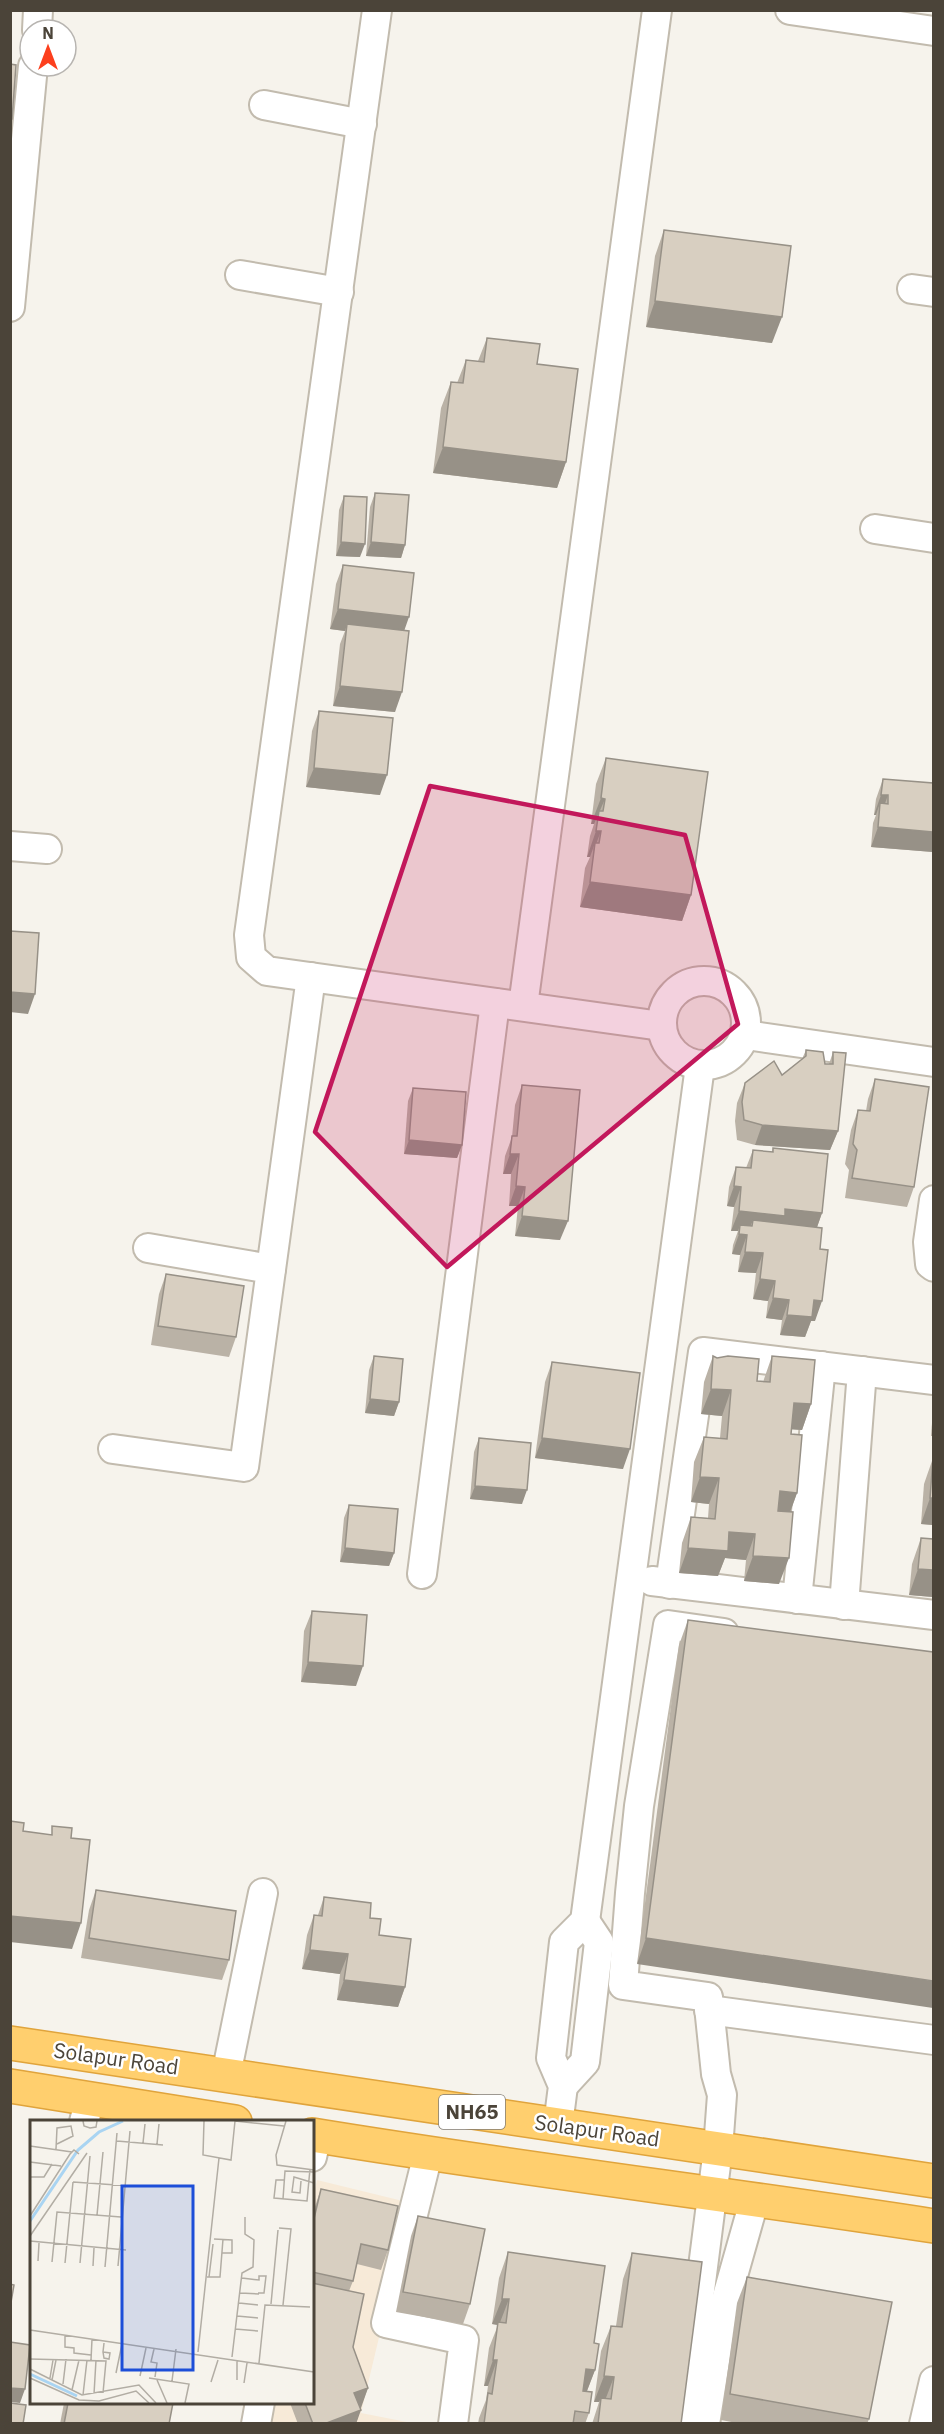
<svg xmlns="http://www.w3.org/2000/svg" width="944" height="2434" viewBox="0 0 944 2434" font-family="'IBM Plex Sans',sans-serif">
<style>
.commercial{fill:#f7ead8}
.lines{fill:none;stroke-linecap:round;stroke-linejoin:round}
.minor-casing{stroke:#c2bbae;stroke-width:32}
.highway-casing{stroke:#e0a43c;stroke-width:36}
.minor{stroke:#fff;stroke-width:28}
.highway{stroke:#ffcf6e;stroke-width:33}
.wall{fill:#bab2a6}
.shaded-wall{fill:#979187}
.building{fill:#d8cfc1;stroke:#979187;stroke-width:1.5}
.marked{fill:#c2185b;fill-opacity:0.2;stroke:#c2185b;stroke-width:4.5;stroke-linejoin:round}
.labels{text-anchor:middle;stroke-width:5;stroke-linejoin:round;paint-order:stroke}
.shield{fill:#fff;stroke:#817c74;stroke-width:1.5}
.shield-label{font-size:20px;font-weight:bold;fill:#4b4439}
.street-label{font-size:21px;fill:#4b4439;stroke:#fff}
.inset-river{fill:none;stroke:#a9d4f2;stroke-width:3}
.inset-road{fill:none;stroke:#b2ada4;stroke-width:1.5}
.view{fill:#1d4ed8;fill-opacity:0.15;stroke:#1d4ed8;stroke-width:3}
.inset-edge{fill:none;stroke:#4b4439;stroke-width:3}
</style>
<rect width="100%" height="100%" fill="#f6f3ec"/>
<polygon class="commercial" points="317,2180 411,2203 361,2413 412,2423 266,2424 271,2403 312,2402 312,2202"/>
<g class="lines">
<g class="minor-casing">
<g id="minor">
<polyline points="377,10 249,935 251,957 267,971 661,1026"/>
<polyline points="790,10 934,31"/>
<polyline points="37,30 38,10"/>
<polyline points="264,105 362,124"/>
<polyline points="240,275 339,292"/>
<polyline points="912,289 934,292"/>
<polyline points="10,307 33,66"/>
<polyline points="875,529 934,538"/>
<polyline points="10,846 47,849"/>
<circle cx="704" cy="1023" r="42"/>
<polyline points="523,1006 657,10"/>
<polyline points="746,1035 934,1062"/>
<polyline points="934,1200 928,1242 930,1264 934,1267"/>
<polyline points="148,1248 271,1269"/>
<polyline points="113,1449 244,1467 311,977"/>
<polyline points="422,1574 495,1003"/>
<polyline points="652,1581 934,1615"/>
<polyline points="670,1584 703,1352 934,1380"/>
<polyline points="797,1599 821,1366"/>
<polyline points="844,1605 862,1371"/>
<polyline points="709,2010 934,2040"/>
<polyline points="226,2075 263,1893"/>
<polyline points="563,2086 585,2062 599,1942 585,1921"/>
<polyline points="84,2122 90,2098"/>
<polyline points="558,2125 563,2086 551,2058 564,1942 585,1921 700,1066"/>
<polyline points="428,2154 386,2323 464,2340 453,2424"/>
<polyline points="312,2157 317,2135"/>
<polyline points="256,2424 260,2402"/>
<polyline points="683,2424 718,2149 722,2095 716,2074 708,1997 623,1985 630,1893 639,1806 668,1625 724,1633"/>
<polyline points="705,2424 723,2311 755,2198"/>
<polyline points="924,2424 934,2381"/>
</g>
</g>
<g class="highway-casing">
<g id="highway">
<polyline points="10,2043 934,2181"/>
<polyline points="10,2086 235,2122"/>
<path d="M 312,2135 C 519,2169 727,2194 934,2226"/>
</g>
</g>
<use href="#minor" class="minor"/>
<use href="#highway" class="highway"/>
</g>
<g class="wall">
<polygon points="664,230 772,343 646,327 655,256"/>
<polygon points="487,338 537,364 566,462 557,488 433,473 441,408 451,382 457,383 466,360 478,361"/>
<polygon points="375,493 405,545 401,558 366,556 370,507"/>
<polygon points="344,496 360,557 336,556 339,510"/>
<polygon points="343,565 404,631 395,712 333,706 340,644 345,631 330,629 336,584"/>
<polygon points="319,711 380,795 306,787 312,731"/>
<polygon points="606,758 691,895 682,921 580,907 585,868 590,857 587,857 590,836 594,824 591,824 596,784"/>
<polygon points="883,779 933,783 933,852 871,847 873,823 876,815 874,815 876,799"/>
<polygon points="806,1050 825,1064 829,1064 833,1052 838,1131 830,1150 755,1145 737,1140 735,1121 737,1103 745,1083 782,1075 802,1059"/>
<polygon points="875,1079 914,1187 907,1207 845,1198 849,1170 845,1164 851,1130 858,1110 866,1111 868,1099"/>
<polygon points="522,1085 560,1240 515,1236 518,1206 509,1206 511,1174 503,1174 505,1156 512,1137 515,1105"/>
<polygon points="413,1088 462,1145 457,1158 404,1154 408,1101"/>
<polygon points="773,1148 822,1213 817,1227 820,1249 815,1321 811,1321 805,1337 780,1335 782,1320 766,1318 768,1301 753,1299 756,1273 738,1272 740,1255 732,1254 733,1245 738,1231 731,1231 734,1207 727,1206 729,1187 736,1167 746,1168 753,1150 772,1152"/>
<polygon points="166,1274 236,1337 229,1357 151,1345 159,1294"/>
<polygon points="374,1356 399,1402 394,1416 365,1413 369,1370"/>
<polygon points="713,1356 757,1381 763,1382 772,1356 811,1404 802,1430 792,1429 791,1434 797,1493 790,1512 779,1584 744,1581 746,1560 725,1558 718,1576 679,1573 682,1543 691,1517 708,1518 709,1504 691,1502 694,1462 704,1437 720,1438 722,1416 701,1414 704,1382"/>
<polygon points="552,1362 623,1469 535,1458 545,1382"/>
<polygon points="933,1410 933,1436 931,1436"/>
<polygon points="479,1438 522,1504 470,1499 474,1452"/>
<polygon points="933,1458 933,1525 921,1524 924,1484"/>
<polygon points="349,1505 394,1553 389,1566 340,1562 344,1518"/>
<polygon points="921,1538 933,1539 933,1597 909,1595 912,1564"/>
<polygon points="312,1611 356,1686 301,1682 304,1631"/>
<polygon points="688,1620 933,1652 637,1964 679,1645"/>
<polygon points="96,1890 229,1960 222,1980 81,1958 89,1910"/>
<polygon points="324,1897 370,1918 405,1987 398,2007 337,2000 340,1974 302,1969 307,1935 314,1915 318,1915"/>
<polygon points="321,2189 388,2250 381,2270 357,2264 353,2281 349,2291 353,2347 368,2388 360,2408 356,2424 298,2424 290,2403 312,2403 312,2215"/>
<polygon points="418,2216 470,2304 463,2324 396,2312 411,2236"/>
<polygon points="508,2252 594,2343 595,2370 587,2391 589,2413 585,2424 478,2424 479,2418 486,2400 488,2386 484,2386 489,2348 498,2325 492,2324 499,2278"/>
<polygon points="632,2253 681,2424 592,2424 599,2402 594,2402 601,2351 611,2326 616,2326 623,2279"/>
<polygon points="747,2277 869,2419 867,2424 742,2424 721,2420 737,2303"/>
<polygon points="64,2403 173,2403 169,2424 60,2424"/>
</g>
<g class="shaded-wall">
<polygon points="655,301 782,317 772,343 646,327"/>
<polygon points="443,447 566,462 557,488 433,473"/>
<polygon points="341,542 365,544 360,557 336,556"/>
<polygon points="371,542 405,545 401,558 366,556"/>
<polygon points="338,609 409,617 402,637 347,624 345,631 330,629"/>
<polygon points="340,686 402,692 395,712 333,706"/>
<polygon points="314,768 387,775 380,795 306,787"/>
<polygon points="881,795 888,795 881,815 880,803 876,815 874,815"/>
<polygon points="601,798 605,799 594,824 591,824"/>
<polygon points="878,827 933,832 933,852 871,847"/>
<polygon points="596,831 601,831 593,852 595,843 590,857 587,857"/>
<polygon points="590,882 691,895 682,921 580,907"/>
<polygon points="10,992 35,994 28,1014 10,1012"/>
<polygon points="762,1125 838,1131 830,1150 755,1145"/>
<polygon points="409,1140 462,1145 457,1158 404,1154"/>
<polygon points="510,1154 519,1154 511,1174 503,1174"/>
<polygon points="516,1186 525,1187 518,1206 509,1206"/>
<polygon points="734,1186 741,1187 734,1207 727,1206"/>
<polygon points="785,1209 822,1213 815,1233 752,1226 753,1220 748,1232 740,1225 738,1231 731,1231 739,1211"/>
<polygon points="522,1216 568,1221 560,1240 515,1236"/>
<polygon points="739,1234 747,1235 740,1255 732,1254"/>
<polygon points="745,1252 763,1253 756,1273 738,1272"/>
<polygon points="760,1279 775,1281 768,1301 753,1299"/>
<polygon points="773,1298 789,1300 782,1320 766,1318"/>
<polygon points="814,1300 822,1301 815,1321 811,1321 805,1337 780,1335 787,1315"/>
<polygon points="711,1389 731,1390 722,1416 701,1414"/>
<polygon points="370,1399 399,1402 394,1416 365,1413"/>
<polygon points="794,1403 811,1404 802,1430 785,1429"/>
<polygon points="542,1438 630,1449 623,1469 535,1458"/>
<polygon points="700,1477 719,1478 709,1504 691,1502"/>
<polygon points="475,1486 527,1490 522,1504 470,1499"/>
<polygon points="780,1491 797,1493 788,1518 771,1517"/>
<polygon points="930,1498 933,1498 933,1525 921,1524"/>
<polygon points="729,1532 755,1534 746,1560 725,1558 718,1576 679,1573 688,1548"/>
<polygon points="345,1548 394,1553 389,1566 340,1562"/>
<polygon points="753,1556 789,1558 779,1584 744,1581"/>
<polygon points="918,1569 933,1570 933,1597 909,1595"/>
<polygon points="308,1662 363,1666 356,1686 301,1682"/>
<polygon points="10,1916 81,1923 72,1949 10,1942"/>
<polygon points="646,1938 933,1981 933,2008 637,1964"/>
<polygon points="310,1950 348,1954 340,1974 302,1969"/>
<polygon points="344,1980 405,1987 398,2007 337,2000"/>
<polygon points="502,2299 509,2299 499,2325 498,2322 498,2325 492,2324"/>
<polygon points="493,2360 497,2360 488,2386 484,2386"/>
<polygon points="586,2369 595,2370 585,2396 577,2395"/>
<polygon points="604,2376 614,2377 604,2403 601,2398 599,2402 594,2402"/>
<polygon points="10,2388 25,2389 20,2403 10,2402"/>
<polygon points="368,2388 361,2408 347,2413 354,2393"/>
<polygon points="361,2410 356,2424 324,2424"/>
</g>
<g class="building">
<polygon points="10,64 16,65 12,119 10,119"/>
<polygon points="664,230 791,246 782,317 655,301"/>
<polygon points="487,338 540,344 537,364 578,369 566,462 443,447 451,382 463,383 466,360 484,362"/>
<polygon points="375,493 409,495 405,545 371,542"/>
<polygon points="344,496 367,497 365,544 341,542"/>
<polygon points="343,565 414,573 409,617 338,609"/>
<polygon points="347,624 409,631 402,692 340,686"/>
<polygon points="319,711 393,718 387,775 314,768"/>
<polygon points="606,758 708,772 691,895 590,882 595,843 599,843 601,831 596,831 599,811 603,811 605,799 601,798"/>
<polygon points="883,779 933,783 933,832 878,827 880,803 888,804 888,795 881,795"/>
<polygon points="10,931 39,933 35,994 10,992"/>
<polygon points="806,1050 823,1052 825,1064 833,1064 833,1052 846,1053 838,1131 762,1125 744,1120 742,1102 745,1083 774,1061 782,1075 806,1056"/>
<polygon points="875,1079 929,1087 914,1187 852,1178 857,1150 853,1144 858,1110 870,1111"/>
<polygon points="522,1085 580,1090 568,1221 522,1216 525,1187 516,1186 519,1154 510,1154 512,1136 517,1136"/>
<polygon points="413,1088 466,1092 462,1145 409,1140"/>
<polygon points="773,1148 828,1154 822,1213 785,1209 785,1216 739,1211 741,1187 734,1186 736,1167 751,1168 753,1150 773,1152"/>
<polygon points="753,1220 822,1228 820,1249 828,1250 822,1301 814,1300 812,1317 787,1315 789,1300 773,1298 775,1281 760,1279 763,1253 745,1252 747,1235 739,1234 740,1225 752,1226"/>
<polygon points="166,1274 244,1286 236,1337 158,1326"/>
<polygon points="374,1356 403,1359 399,1402 370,1399"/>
<polygon points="713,1356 717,1358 728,1356 759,1359 757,1381 770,1382 772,1356 815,1360 811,1404 794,1403 791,1434 802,1435 797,1493 780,1491 778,1511 793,1512 789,1558 753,1556 755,1534 729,1532 728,1551 688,1548 691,1517 715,1519 719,1478 700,1477 704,1437 727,1439 731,1390 711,1389"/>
<polygon points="552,1362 640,1373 630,1449 542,1438"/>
<polygon points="479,1438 531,1443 527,1490 475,1486"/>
<polygon points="933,1459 933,1498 930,1498"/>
<polygon points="349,1505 398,1509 394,1553 345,1548"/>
<polygon points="921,1538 933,1539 933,1570 918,1569"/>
<polygon points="312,1611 367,1615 363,1666 308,1662"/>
<polygon points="688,1620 933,1652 933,1981 646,1938"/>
<polygon points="10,1821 24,1823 23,1831 52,1835 52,1826 72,1828 71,1838 90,1840 81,1923 10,1916"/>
<polygon points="96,1890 236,1911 229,1960 89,1938"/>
<polygon points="324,1897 371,1903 370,1918 381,1919 379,1935 411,1939 405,1987 344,1980 348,1954 310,1950 314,1915 322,1916"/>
<polygon points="321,2189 398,2206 388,2250 361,2244 353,2281 312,2272 312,2227"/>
<polygon points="418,2216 485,2229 470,2304 403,2292"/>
<polygon points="508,2252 605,2266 594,2343 599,2344 595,2370 586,2369 583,2391 592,2392 589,2413 575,2411 573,2424 484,2424 488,2393 492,2394 497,2360 493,2360 498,2322 506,2323 509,2299 502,2299"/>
<polygon points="632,2253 702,2262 681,2424 598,2424 601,2398 611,2399 614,2377 604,2376 611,2326 622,2327"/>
<polygon points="747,2277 892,2302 869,2419 730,2394"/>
<polygon points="312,2283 364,2294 353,2347 368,2388 354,2393 361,2410 324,2424 313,2424 305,2403 312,2403"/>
<polygon points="10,2284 14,2285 10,2308"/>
<polygon points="10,2342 30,2345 25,2389 10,2388"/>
<polygon points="10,2403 26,2405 23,2424 10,2424"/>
<polygon points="68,2403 173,2403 169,2424 64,2424"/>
</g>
<path class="marked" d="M 430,786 L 685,835 L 738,1024 L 447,1267 L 315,1132 Z"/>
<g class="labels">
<rect class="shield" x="439" y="2095" width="66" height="34" rx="4.5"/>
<g class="shield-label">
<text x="472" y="2119">NH65</text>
</g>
<g class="street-label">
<text transform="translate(116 2059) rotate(8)" y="7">Solapur Road</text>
<text transform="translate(597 2131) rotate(8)" y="7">Solapur Road</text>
</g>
</g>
<g transform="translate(30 2120)">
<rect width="284" height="284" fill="#f6f3ec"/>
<path class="inset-river" d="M 0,101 L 48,30 L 69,12 L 93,1M 0,254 L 47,276"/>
<path class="inset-road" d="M 53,1 L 54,6 L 60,8 L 66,7 L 67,1M 174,1 L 173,35 L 201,40 L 205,1 L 254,6M 256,1 L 246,35 L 247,45 L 284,50M 87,21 L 133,25M 113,23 L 115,4M 127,24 L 129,4M 0,26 L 42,32M 26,29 L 27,8 L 41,6 L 43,16 L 27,24M 0,42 L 31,46M 0,57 L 14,57 L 22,44M 254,60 L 246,60 L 244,78 L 277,81 L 280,49M 271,61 L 270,73 L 262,72 L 264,57 L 284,63M 43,62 L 101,66M 253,79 L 255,51 L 284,52M 67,95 L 73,32M 0,96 L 40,34 L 44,30 L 49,34M 249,108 L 261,109 L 253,185M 0,116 L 57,33M 184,119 L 202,120 L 202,133 L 192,133M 0,121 L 96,130M 8,141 L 9,123M 22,142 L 27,92 L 91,97M 35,143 L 43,62M 50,143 L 60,36M 63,146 L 64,128M 88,146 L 100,11M 75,147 L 87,13M 177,157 L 190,157 L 193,119M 179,157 L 183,124M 212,158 L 229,160 L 229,156 L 236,156 L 234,173 L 228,173M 210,173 L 229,174M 209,183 L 228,185M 241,184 L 248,110M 207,196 L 228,198M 205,209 L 228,211M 0,210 L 284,252M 35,215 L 35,227 L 44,228 L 44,233 L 61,235M 124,229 L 121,242 L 127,243 L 125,257M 73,232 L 80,233 L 79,239 L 74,238 L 73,232 L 74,223M 168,232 L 189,38M 202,237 L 212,153 L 223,147 L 224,120 L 215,114 L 215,97M 0,239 L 76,241 L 73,273M 61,240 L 62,219M 207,241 L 207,260M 229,243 L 235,185 L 280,187M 0,249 L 52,275 L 109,265 L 126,283M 86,253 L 92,224M 110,256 L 116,228M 0,258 L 49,280 L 69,281 L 106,271 L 119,283M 20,258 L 23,240M 119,258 L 159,264 L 155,283M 22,260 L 26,240M 127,260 L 137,283M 142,261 L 146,229M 181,262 L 188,240M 214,263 L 217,243M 33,264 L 36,239M 42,270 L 49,240M 64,274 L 66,240M 53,275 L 57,240"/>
<path class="view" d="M 92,66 L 163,66 L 163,250 L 92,250 Z"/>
<rect width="284" height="284" class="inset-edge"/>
</g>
<rect width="944" height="2434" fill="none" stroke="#4b4439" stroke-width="24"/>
<g transform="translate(48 48)"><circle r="28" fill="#ffffff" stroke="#b7b4b0" stroke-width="1.5"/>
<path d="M0-4.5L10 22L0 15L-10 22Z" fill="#fc3f1d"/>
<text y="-9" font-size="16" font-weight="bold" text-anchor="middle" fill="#4b4439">N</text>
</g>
</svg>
